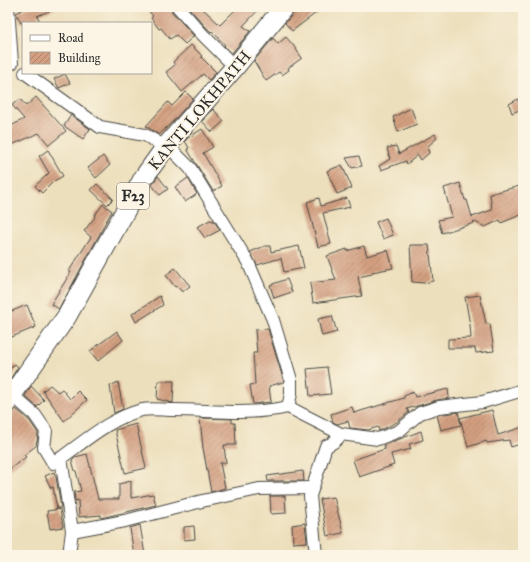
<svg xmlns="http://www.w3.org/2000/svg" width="530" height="562" viewBox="0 0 530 562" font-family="'IM FELL Great Primer',serif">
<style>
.building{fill:url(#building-hatch)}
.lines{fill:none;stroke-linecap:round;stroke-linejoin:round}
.minor-casing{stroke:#484641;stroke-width:14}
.primary-casing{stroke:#484641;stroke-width:21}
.minor{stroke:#fff;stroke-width:12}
.primary{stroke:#fff;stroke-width:19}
.labels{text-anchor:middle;stroke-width:4;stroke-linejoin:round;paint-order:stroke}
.shield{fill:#fcf5e5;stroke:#6a6863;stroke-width:1}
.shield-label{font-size:15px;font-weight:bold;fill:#2b2b2b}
.street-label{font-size:16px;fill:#2b2b2b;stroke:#fcf5e5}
</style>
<defs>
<pattern id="building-hatch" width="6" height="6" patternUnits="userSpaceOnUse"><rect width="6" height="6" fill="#d39f80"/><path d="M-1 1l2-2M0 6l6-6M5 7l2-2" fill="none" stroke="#ab8269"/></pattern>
</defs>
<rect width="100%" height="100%" fill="#fcf5e5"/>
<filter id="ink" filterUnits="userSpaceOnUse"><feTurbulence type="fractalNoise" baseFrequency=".025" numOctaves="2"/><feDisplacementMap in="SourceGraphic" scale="8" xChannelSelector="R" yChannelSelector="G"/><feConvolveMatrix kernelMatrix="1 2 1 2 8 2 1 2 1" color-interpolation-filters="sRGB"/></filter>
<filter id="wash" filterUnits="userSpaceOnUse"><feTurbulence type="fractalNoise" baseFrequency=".012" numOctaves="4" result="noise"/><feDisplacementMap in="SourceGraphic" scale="16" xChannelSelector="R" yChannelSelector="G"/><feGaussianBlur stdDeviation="0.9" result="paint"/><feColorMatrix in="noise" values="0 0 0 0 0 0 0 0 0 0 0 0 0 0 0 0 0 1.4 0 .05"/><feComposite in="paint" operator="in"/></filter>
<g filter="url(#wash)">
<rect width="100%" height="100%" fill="#ecdfbc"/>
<g id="blocks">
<g class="building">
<polygon points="28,7 59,7 37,16 41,23 21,23 16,13"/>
<polygon points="145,7 171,7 172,12 194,36 185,44 176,35 170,39 161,28 159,29 151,18 153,16"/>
<polygon points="188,7 201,7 220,25 238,7 261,7 243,26 250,31 232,53 224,46 225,45 212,31 211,32 205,26"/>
<polygon points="295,7 324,7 292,31 285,23 293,14"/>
<polygon points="286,37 293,45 302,58 288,68 289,70 282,75 279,72 266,81 254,61 273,38 278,44"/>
<polygon points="191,45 202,56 201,57 216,72 209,80 203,74 182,92 166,72 175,65 173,62"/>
<polygon points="65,74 70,83 59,88 54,79"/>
<polygon points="186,92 193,99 173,121 159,135 146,126 168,102 172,106"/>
<polygon points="36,97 66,131 49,145 39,133 7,147 7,128 24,119 12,105 20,99 26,106"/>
<polygon points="518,99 522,109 512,113 509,104"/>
<polygon points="411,108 417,124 398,132 393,117"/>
<polygon points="213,109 224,121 212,132 202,121"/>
<polygon points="71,115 90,129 83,139 64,126"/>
<polygon points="202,129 213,147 203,153 222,186 213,191 187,149 189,148 185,141 188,138"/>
<polygon points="435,134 437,138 427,147 429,153 421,160 418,155 407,164 406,161 381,170 379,166 390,159 387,148 396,146 399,154"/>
<polygon points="48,150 63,176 54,181 42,193 35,186 49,173 39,156"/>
<polygon points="103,156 110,165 96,178 88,168"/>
<polygon points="359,156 362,166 352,168 346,158"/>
<polygon points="342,165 352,188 337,194 327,171"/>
<polygon points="158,176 168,189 160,195 152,185"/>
<polygon points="188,178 197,194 185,202 175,187"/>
<polygon points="460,183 465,200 467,200 472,217 492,210 490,194 523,185 523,214 501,223 500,220 485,227 473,221 474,223 442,233 438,220 452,217 444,188"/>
<polygon points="97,184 113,199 107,205 91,190"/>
<polygon points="319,198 321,206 347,198 350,207 323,213 331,244 318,247 307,202"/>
<polygon points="103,204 112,211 104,225 104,226 59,309 51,304 71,272 69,271 91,237 84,231 95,217 94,216"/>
<polygon points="386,218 393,235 383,239 376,222"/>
<polygon points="210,220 214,221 220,230 205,238 197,227"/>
<polygon points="410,245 429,245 433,281 424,283 412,282"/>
<polygon points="265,246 270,246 271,252 299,246 304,268 284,272 281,258 257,265 250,252"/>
<polygon points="364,246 367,256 388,250 393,268 372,272 372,274 358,277 362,296 313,303 310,283 336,280 327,256 347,249 347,251"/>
<polygon points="175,268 190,286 182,292 177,286 175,287 166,275"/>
<polygon points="287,279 292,292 274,298 270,285"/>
<polygon points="480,295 486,324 490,324 494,351 476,353 475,348 448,348 448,339 471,338 470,325 465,297"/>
<polygon points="160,296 163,305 136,322 132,314"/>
<polygon points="27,305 36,327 7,339 7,313"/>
<polygon points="332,316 337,332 322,336 318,319"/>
<polygon points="268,329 284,382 269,386 271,402 253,404 250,385 255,384 253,353 257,353 255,330"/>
<polygon points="117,331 123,340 98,361 90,351"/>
<polygon points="15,364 18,367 9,381 7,379 7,372"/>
<polygon points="327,367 331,394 310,396 307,369"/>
<polygon points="158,381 174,381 173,403 157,399"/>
<polygon points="118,382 123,409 114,413 110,386"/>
<polygon points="50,385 58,392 62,389 70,399 78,391 87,400 64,421 43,391"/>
<polygon points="31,386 44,400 37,407 25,396"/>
<polygon points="448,389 449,398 437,400 407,409 409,412 397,422 379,431 378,427 368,430 350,428 348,421 337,424 333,422 331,414 352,407 354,413 404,398 404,396 413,392 415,397"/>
<polygon points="16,409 29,420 38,433 37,442 36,442 37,445 24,455 26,457 7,471 7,419"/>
<polygon points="492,410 498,435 523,427 523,443 511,447 509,440 487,443 486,441 468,447 460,418"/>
<polygon points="458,412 461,425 441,430 437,415"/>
<polygon points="200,418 232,419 232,423 235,423 236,445 224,445 226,463 220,463 225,488 211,492 203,448"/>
<polygon points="136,424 146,468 125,473 115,430"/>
<polygon points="421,431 423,440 409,444 411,449 391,454 394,465 359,477 353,460 385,449 384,445"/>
<polygon points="87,454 98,499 119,499 119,484 131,481 131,498 153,494 156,505 101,518 101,515 79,517 78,500 75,501 74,492 81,491 76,471 75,471 72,460 75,457"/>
<polygon points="303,471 304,481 268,481 267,476"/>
<polygon points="54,472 56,477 61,507 57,509 53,487 51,488 45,476"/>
<polygon points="270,496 285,496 286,513 271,514"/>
<polygon points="334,497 343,533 327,536 320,499"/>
<polygon points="60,509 63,527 50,529 47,511"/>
<polygon points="305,523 307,542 293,543 292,525"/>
<polygon points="140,525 145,555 134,555 130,528"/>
<polygon points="194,526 195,539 184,540 184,527"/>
</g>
</g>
</g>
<g filter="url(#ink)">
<use href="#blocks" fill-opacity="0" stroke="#484641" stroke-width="1"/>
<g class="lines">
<g class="minor-casing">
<g id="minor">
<polyline points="8,7 12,63"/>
<polyline points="178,7 203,35 235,67"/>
<polyline points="25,73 100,127 145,135 157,142 163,148 163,151"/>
<polyline points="167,145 190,168 248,262 273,320 291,380 291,394 288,407 341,434"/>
<polyline points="9,389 19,401 35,415 46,431 44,448 53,463 61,458"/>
<path d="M 72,531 L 61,458 C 86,440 111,418 142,410 C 151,408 163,410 172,410 C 211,410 249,416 288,407"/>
<polyline points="69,555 72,531 125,521 202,501 259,489 312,488"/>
<path d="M 316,555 L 310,496 L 326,446 C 332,444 338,439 341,434 L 378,439 L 399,431 L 420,413 L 439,407 L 483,402 L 523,390"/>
</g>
</g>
<g class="primary-casing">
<polyline id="primary" points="7,402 67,316 144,177 167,145 235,67 284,7"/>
</g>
<use href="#minor" class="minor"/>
<use href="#primary" class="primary"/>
</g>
</g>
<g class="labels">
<rect class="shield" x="117" y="183" width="32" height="26" rx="3"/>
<g class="shield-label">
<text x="133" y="201">F23</text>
</g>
<g class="street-label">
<text transform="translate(199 110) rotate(-50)" y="6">KANTI LOKHPATH</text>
</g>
</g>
<rect width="530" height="562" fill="none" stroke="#fcf5e5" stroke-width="24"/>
<rect x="22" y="22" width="130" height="52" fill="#fcf5e5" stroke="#a8a49b"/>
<rect x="30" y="35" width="20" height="6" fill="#ffffff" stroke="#a8a49b"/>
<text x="58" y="42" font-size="12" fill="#2b2b2b">Road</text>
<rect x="30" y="52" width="20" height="12" fill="url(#building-hatch)" stroke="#a8a49b"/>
<text x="58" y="62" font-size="12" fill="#2b2b2b">Building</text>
</svg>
